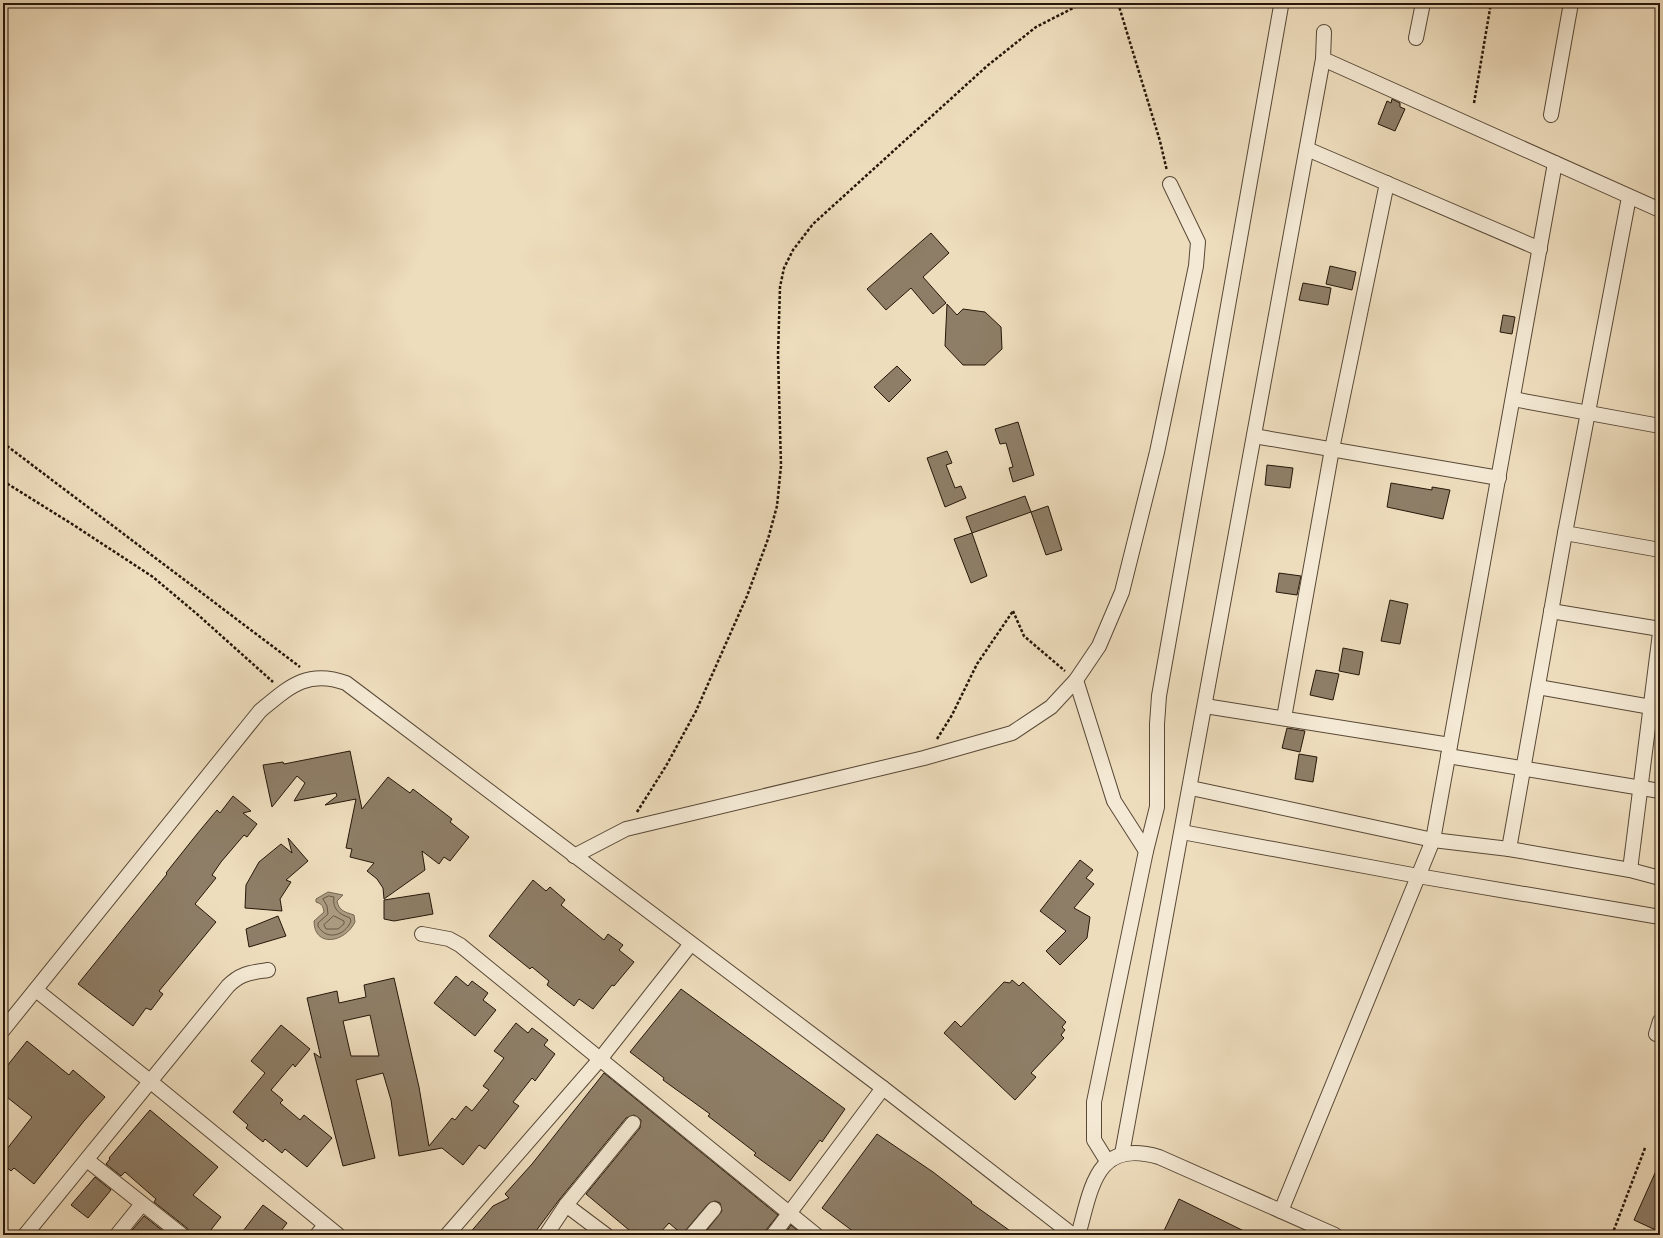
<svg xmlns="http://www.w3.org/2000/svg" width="1663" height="1238" viewBox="0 0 1663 1238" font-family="'IM FELL Double Pica',serif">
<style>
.water{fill:#aa9a80;stroke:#756650}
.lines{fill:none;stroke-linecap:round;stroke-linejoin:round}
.shore{stroke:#685844;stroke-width:1}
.building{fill:#8e7e67;stroke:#261709;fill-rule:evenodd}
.minor-casing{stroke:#584836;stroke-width:16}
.path{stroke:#261709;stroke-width:2.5;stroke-dasharray:3 2;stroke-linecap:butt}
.minor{stroke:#f4e9d4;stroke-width:14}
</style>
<rect width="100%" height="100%" fill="#eeddbd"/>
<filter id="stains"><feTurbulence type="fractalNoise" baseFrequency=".005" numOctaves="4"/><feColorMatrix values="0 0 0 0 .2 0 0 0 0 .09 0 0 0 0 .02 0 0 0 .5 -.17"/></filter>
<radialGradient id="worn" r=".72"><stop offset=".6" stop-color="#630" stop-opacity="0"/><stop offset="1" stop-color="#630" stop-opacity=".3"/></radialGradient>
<path class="water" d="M 328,892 L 343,895 L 337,901 C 339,911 345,912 354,915 L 355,922 C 345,943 314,948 314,921 L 324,912 C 323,906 322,904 316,902 L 316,899 Z"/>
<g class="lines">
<g class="shore">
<path d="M 329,896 L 334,897 C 332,909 339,914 350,918 L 351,921 C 345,936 326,941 318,926 L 318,923 L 328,914 L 327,906 L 323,899 Z"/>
<polygon points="334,916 344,921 344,924 338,929 326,929 324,925"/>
</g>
</g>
<g class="building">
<polygon points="1392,99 1400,103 1400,107 1405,109 1395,131 1378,124 1387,101 1391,103"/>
<polygon points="931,233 949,253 923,277 946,303 933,314 911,288 886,310 867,289"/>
<polygon points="1330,266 1356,272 1352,290 1326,284"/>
<polygon points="1303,283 1331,288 1328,305 1299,300"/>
<polygon points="947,304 957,315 963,309 985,312 1001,327 1002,349 985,365 963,365 945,346"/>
<polygon points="1503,315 1515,317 1512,334 1500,332"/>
<polygon points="897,366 911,380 889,402 874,387"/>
<polygon points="1018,422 1034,475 1013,482 1009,468 1013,467 1006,443 1000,444 995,429"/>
<polygon points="947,451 952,463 946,465 955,488 961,486 966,498 945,507 927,458"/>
<polygon points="1267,465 1293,468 1290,488 1265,485"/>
<polygon points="1391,483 1432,490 1432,487 1450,490 1443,519 1387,507"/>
<polygon points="1025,496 1031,512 972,533 966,517"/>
<polygon points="1048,506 1062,550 1046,555 1031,512"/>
<polygon points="972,533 987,576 971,583 954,539"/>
<polygon points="1279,573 1301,576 1297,595 1276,592"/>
<polygon points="1390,600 1408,604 1400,644 1381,641"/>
<polygon points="1343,648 1363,652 1359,675 1339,671"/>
<polygon points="1316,670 1339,674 1333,700 1310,695"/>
<polygon points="1287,728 1305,731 1300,752 1282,748"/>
<polygon points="350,751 362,809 388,777 410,793 413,789 452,819 450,822 469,837 450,861 444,857 439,864 422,851 425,870 384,899 383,888 377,879 367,871 374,863 350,857 352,849 346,848 356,799 325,805 337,796 336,793 294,801 305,783 297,776 272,807 263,765 283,762 284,764"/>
<polygon points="1299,754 1317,757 1313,782 1295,779"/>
<polygon points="233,796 251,811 243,813 257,824 247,837 244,835 221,862 212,875 216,878 195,904 216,922 159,991 163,994 151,1010 146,1008 133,1026 78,984 167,874 166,873 197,834 217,810 220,813"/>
<polygon points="288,838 308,861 286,880 291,882 280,899 282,911 245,908 246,885 259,862 281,844 292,853"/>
<polygon points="1080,860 1093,870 1086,878 1094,884 1074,908 1090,917 1087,938 1060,965 1046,951 1066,931 1040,911"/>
<polygon points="533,880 546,891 550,887 565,900 561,905 604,940 608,934 623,945 619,950 634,962 614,986 612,985 593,1009 579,999 574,1006 547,985 549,981 532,967 530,969 489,936"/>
<polygon points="429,893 433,914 394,921 384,919 384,900"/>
<polygon points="278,916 286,936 249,947 246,929"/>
<polygon points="456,976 468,986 472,981 488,993 483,1000 496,1010 475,1036 434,1003"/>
<path d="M 394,978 L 419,1087 L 429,1146 L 452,1118 L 455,1120 L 466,1106 L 472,1111 L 489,1090 L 483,1086 L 504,1058 L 494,1051 L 516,1023 L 528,1033 L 532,1028 L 548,1040 L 544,1045 L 555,1054 L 535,1081 L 532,1078 L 513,1102 L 519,1106 L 485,1149 L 479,1145 L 463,1165 L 442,1148 L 399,1156 L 391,1100 L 383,1073 L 356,1080 L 375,1158 L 343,1166 L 314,1053 L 321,1058 L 307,998 L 337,991 L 339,1003 L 366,997 L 364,985 ZM 370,1015 L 379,1056 L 351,1056 L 343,1021 Z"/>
<polygon points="1012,980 1019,986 1023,982 1066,1022 1062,1027 1065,1030 1061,1035 1064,1038 1031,1073 1036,1077 1015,1100 944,1033 955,1021 961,1027 1004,982 1010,983"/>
<polygon points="681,989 845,1109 822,1142 820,1140 790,1181 754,1155 756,1153 708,1116 710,1114 663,1080 664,1078 630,1052"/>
<polygon points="281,1025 310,1049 295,1067 293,1064 271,1090 283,1100 280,1103 300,1120 304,1115 332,1138 307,1167 285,1149 282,1153 265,1139 263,1142 246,1128 248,1125 233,1112 265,1073 251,1061"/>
<polygon points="27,1041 69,1075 73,1070 105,1097 84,1121 34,1184 14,1168 11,1171 3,1164 3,1154 32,1117 3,1094 3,1071"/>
<polygon points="604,1073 778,1215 766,1230 765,1235 703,1235 722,1211 720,1203 715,1201 708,1204 686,1230 683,1235 669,1223 658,1235 635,1235 586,1194 640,1128 641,1120 634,1115 626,1118 559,1200 533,1235 468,1235 493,1206 509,1198 505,1194 532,1164"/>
<polygon points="150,1110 218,1167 193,1195 221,1217 207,1235 190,1235 187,1228 154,1202 156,1199 125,1172 121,1176 106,1164 110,1159 109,1158"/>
<polygon points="877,1134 933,1172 972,1202 971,1203 1016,1235 858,1235 822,1208"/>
<polygon points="1660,1162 1660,1232 1634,1220"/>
<polygon points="95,1177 111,1190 88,1218 71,1205"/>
<polygon points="1179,1199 1252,1235 1162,1235"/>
<polygon points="263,1205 287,1223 278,1235 240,1235"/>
<polygon points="144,1216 168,1235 128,1235"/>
<polygon points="791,1225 803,1235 784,1235"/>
</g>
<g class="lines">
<g class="minor-casing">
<g id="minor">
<polyline points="1416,38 1423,3"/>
<polyline points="1323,59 1660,210"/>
<polyline points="1551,115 1571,3"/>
<polyline points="1307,149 1540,249"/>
<polyline points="1513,399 1660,426"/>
<polyline points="1254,436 1499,478"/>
<polyline points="1565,533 1660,550"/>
<polyline points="1551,611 1660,629"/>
<polyline points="1076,680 1114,801 1146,851"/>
<polyline points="1538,687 1651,707"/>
<polyline points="1205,706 1450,745"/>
<polyline points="1284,718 1332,449 1387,183"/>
<polyline points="1448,756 1660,791"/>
<polyline points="1191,788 1433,840 1509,849 1630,870 1660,878"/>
<polyline points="1182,832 1418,876 1660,917"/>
<polyline points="1509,849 1565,533 1629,197"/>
<polyline points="574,856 626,829 924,758 1012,733 1051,707 1076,680 1099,646 1122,592 1157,452 1196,266 1198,242 1170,184"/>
<polyline points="1630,870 1660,633"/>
<polyline points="422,934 449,939 460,945 816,1235"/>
<polyline points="36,990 151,1082 338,1235"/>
<polyline points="1660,1021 1656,1034 1660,1035"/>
<path d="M 3,1030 L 260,711 C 289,687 307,669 346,683 L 883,1088 L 1069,1232"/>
<polyline points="1122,1154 1323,59 1324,32"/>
<polyline points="87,1160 182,1235"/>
<polyline points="1107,1161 1094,1140 1094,1102 1146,851 1157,807 1157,724 1159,696 1281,6"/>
<polyline points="566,1205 606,1235"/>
<polyline points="1281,1211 1433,840 1555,163"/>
<path d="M 1079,1232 C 1092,1185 1097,1139 1159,1157 L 1335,1235"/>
<path d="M 25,1235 L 228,986 C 241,973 250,973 268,970"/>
<polyline points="117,1235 142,1204"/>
<polyline points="317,1235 325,1225"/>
<polyline points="447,1235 601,1058 690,945"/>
<polyline points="546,1235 566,1205 633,1123"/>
<polyline points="692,1235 714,1209"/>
<polyline points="773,1235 883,1088"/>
</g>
</g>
<g class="path">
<polyline points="1118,3 1160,141 1167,171"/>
<polyline points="1474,103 1491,3"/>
<polyline points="3,443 300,667"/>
<polyline points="3,481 72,524 153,577 197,614 273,682"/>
<polyline points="1013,611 1024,636 1065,671"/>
<polyline points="937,739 952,715 977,664 1013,611"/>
<polyline points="637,812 666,766 696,711 747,596 768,539 777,506 781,466 778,355 780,287 784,268 793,250 813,224 987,66 1036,27 1083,3"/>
<polyline points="1612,1235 1645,1148"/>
</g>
<use href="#minor" class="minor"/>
</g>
<rect width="1663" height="1238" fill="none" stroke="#eeddbd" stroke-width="16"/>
<rect x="4" y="4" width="1655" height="1230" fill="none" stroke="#261709" stroke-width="2"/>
<rect x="8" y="8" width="1647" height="1222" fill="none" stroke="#261709"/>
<rect width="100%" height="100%" filter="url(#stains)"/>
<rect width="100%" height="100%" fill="url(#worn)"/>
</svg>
